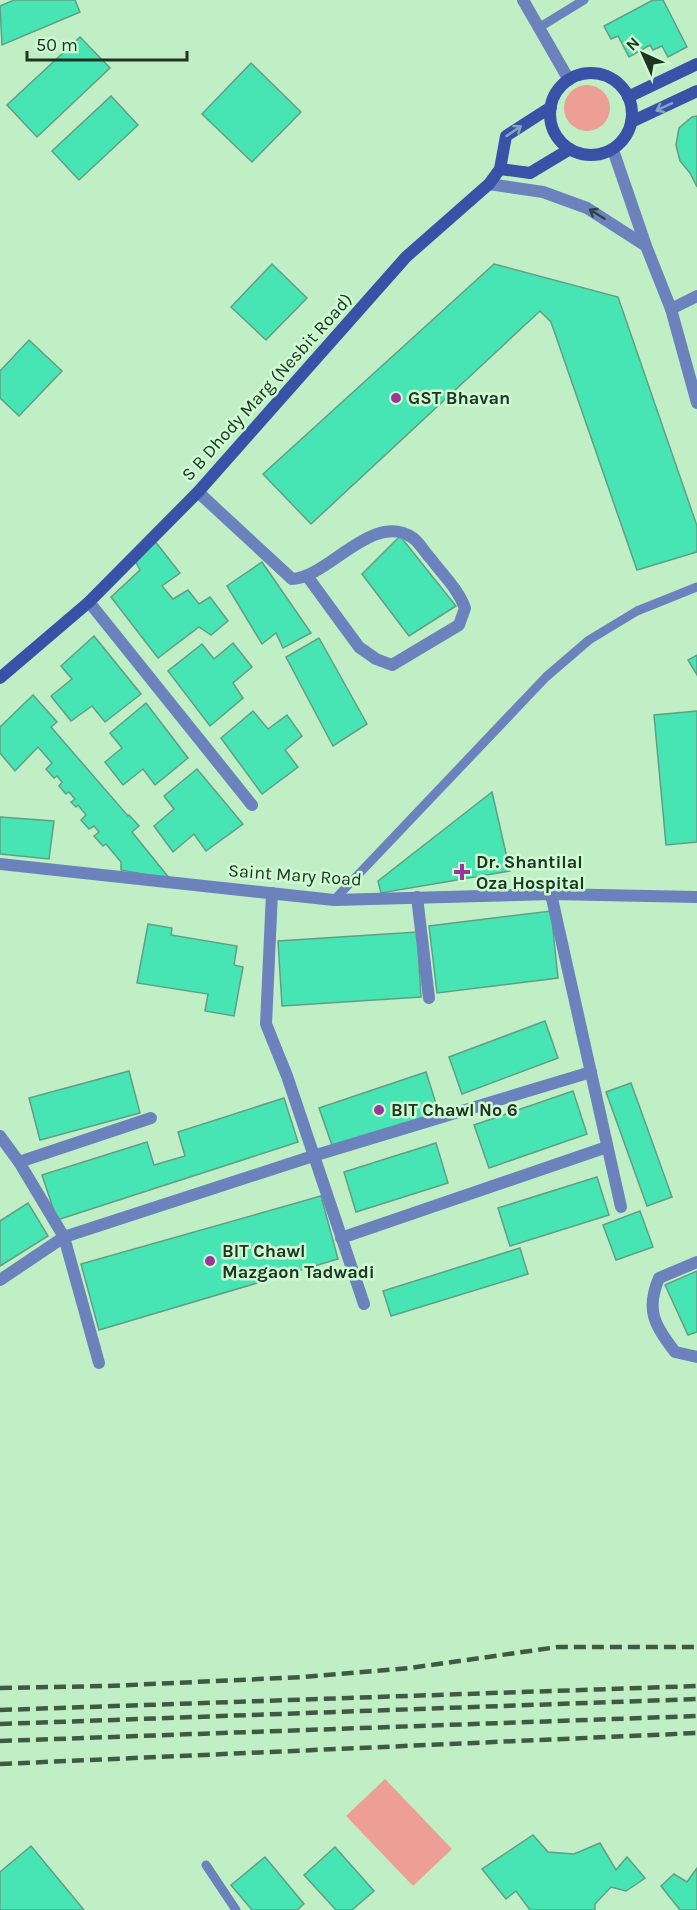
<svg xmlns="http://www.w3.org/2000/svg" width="697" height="1910" viewBox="0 0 697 1910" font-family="Karla,sans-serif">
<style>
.grass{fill:#ed9f95}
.building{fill:#48e5b4;stroke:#619e87;stroke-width:1.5}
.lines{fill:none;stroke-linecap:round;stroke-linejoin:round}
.service{stroke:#6c82bd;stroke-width:9}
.minor{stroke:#6c82bd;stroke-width:12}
.tertiary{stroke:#6c82bd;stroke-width:12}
.secondary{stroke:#3852a8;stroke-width:12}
.rail{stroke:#415944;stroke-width:4.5;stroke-dasharray:12 6;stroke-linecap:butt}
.oneway{stroke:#82a7bd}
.oneway2{stroke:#304342}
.poi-dot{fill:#9b369b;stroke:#cdfcd2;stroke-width:2}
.labels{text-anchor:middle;stroke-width:5;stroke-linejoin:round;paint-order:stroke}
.street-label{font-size:18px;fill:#213323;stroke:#cdfcd2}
.poi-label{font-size:18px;font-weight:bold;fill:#213323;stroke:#cdfcd2;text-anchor:start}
</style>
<rect width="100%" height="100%" fill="#c0efc5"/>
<g class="grass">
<circle cx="587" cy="108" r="23"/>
<polygon points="385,1779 452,1849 413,1886 346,1816"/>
</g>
<g class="building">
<polygon points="14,0 75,0 80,12 2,45 0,6"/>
<polygon points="653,0 663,0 687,47 668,57 662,46 653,50 650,45 629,57 618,36 611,39 604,26"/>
<polygon points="80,37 110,68 37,137 7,105"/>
<polygon points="251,63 301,112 252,162 202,114"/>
<polygon points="111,96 138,125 79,180 52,151"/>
<polygon points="697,116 697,187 690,173 680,161 676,145 679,128 692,117"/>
<polygon points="272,264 307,298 266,340 231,307"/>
<polygon points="494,264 618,297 697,526 697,552 637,570 551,322 540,311 311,524 263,474"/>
<polygon points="29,340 62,371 19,416 0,398 0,371"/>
<polygon points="400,536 456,606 409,636 362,574"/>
<polygon points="154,540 180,573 162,586 173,599 188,590 199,604 210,597 228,621 211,635 199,627 158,658 111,597 140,570 134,559"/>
<polygon points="262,562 311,633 283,648 276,633 262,644 227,586"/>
<polygon points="94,636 141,694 105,722 92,706 71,721 51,696 72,679 61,666"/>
<polygon points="319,638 367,724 333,746 286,657"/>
<polygon points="233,643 252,667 233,683 243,698 210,726 168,671 202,644 214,659"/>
<polygon points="697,655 697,675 688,660"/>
<polygon points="33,695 57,722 51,727 128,816 129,815 139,826 132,832 170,879 121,870 121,862 106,844 103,846 94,836 99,832 94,826 89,829 81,820 86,815 78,805 76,807 71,802 75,799 69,792 66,794 59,786 62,782 57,776 54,778 46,769 52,763 38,747 15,771 0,753 0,727"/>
<polygon points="146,703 188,758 155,785 143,769 123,785 105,762 122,748 110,733"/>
<polygon points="253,711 268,729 287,715 302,736 285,750 298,767 262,794 221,738"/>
<polygon points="697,711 697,842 666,845 654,715"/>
<polygon points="197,769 243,824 206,851 194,834 173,852 154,826 174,809 164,796"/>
<polygon points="492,792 510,871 381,893 378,881"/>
<polygon points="0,817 54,821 49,859 0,854"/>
<polygon points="551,911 558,978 437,993 429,926"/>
<polygon points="148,924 172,928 171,935 237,946 234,965 243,967 234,1016 205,1011 208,994 137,983"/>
<polygon points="417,932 421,997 282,1006 278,941"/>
<polygon points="545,1021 558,1058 462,1094 449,1057"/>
<polygon points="129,1071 140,1113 40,1140 29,1098"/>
<polygon points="426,1072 439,1113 333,1148 319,1108"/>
<polygon points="631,1083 672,1197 647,1206 606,1092"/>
<polygon points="573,1091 587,1134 489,1168 474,1125"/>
<polygon points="284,1098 298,1142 57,1220 42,1175 147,1142 154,1165 185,1156 178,1132"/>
<polygon points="436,1143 448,1183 356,1212 344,1172"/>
<polygon points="597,1177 609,1215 510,1246 498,1208"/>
<polygon points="321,1196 338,1259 99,1330 81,1264"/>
<polygon points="28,1203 48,1236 0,1266 0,1221"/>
<polygon points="640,1211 653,1247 616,1260 603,1225"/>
<polygon points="520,1248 528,1274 391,1316 383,1291"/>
<polygon points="697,1271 697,1332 688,1335 665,1285"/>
<polygon points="533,1835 548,1852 574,1854 600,1843 616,1870 627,1857 645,1878 626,1891 611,1887 595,1904 595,1910 530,1910 516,1891 506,1899 482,1869"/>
<polygon points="31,1846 84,1910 0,1910 0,1872"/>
<polygon points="335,1847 374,1891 352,1910 336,1910 304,1875"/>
<polygon points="265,1857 304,1904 297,1910 252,1910 231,1885"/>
<polygon points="697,1868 697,1910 680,1910 661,1886 674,1874 687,1882"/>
</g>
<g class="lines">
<g class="service">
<polyline points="540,27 584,0"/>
<polyline points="334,900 546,677 589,640 637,611 697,587"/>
<polyline points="206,1865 236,1910"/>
</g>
<g class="minor">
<polyline points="671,309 697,296"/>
<path d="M 198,492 L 292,579 C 328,578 373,510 413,538 C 420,543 425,553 431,559 C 443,575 458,589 465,608 L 459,625 L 392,665 L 376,659 L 359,647 L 307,576"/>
<polyline points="89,602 252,805"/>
<polyline points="0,864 334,900 551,894 697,897"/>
<polyline points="272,893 266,1024 287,1076 364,1304"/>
<polyline points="551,894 621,1207"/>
<polyline points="417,897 429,998"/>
<polyline points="0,1136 19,1162 64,1237 99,1363"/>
<polyline points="19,1162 151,1118"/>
<polyline points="341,1238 607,1147"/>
<path d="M 697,1262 L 659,1278 C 645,1311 655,1325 675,1352 L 697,1357"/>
<polyline points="0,1280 64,1237 313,1156 591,1072"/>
</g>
<g class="tertiary">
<polyline points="523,0 569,80"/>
<polyline points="613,150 646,246 671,309 697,403"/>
<polyline points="489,184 543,192 587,208 646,246"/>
</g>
<g class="secondary">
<circle cx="591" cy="114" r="41"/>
<polyline points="628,97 697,64"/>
<polyline points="631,122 697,91"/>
<polyline points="500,169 530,173 570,149"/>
<polyline points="0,678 89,602 198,492 406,257 489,184 500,169 506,136 551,107"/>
</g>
<g class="rail">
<polyline points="0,1688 108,1686 304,1677 410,1668 558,1647 697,1647"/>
<polyline points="0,1710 697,1686"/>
<polyline points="0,1724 697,1699"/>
<polyline points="0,1741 697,1716"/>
<polyline points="0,1764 697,1733"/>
</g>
</g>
<defs><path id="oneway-shaft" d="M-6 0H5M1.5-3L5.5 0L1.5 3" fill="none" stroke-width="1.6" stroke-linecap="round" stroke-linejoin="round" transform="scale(1.5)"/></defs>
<g class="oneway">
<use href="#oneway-shaft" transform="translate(664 107) rotate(155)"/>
<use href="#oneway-shaft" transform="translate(514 131) rotate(-34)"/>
</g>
<use class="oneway2" href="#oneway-shaft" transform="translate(597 214) rotate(-148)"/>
<g class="poi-dot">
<circle cx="396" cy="398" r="6"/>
<path d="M459 863h6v6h6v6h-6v6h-6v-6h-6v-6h6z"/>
<circle cx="379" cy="1110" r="6"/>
<circle cx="210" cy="1261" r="6"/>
</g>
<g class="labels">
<g class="street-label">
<text transform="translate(267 387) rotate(-48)" y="6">S B Dhody Marg (Nesbit Road)</text>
<text transform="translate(295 875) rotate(4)" y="6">Saint Mary Road</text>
</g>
<g class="poi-label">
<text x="408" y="404">GST Bhavan</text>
<text x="476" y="868">Dr. Shantilal<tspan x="476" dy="21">Oza Hospital</tspan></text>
<text x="391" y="1116">BIT Chawl No 6</text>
<text x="222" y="1257">BIT Chawl<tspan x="222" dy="21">Mazgaon Tadwadi</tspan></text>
</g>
</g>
<g transform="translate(643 54) rotate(315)" stroke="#cdfcd2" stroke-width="4.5" paint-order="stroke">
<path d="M0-4.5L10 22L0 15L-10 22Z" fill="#213323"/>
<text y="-9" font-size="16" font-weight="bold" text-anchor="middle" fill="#213323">N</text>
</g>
<path d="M27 51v9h160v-9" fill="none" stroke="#213323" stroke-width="3"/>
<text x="36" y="51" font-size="18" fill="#213323" stroke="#cdfcd2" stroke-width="4.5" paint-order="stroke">50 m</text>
</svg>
